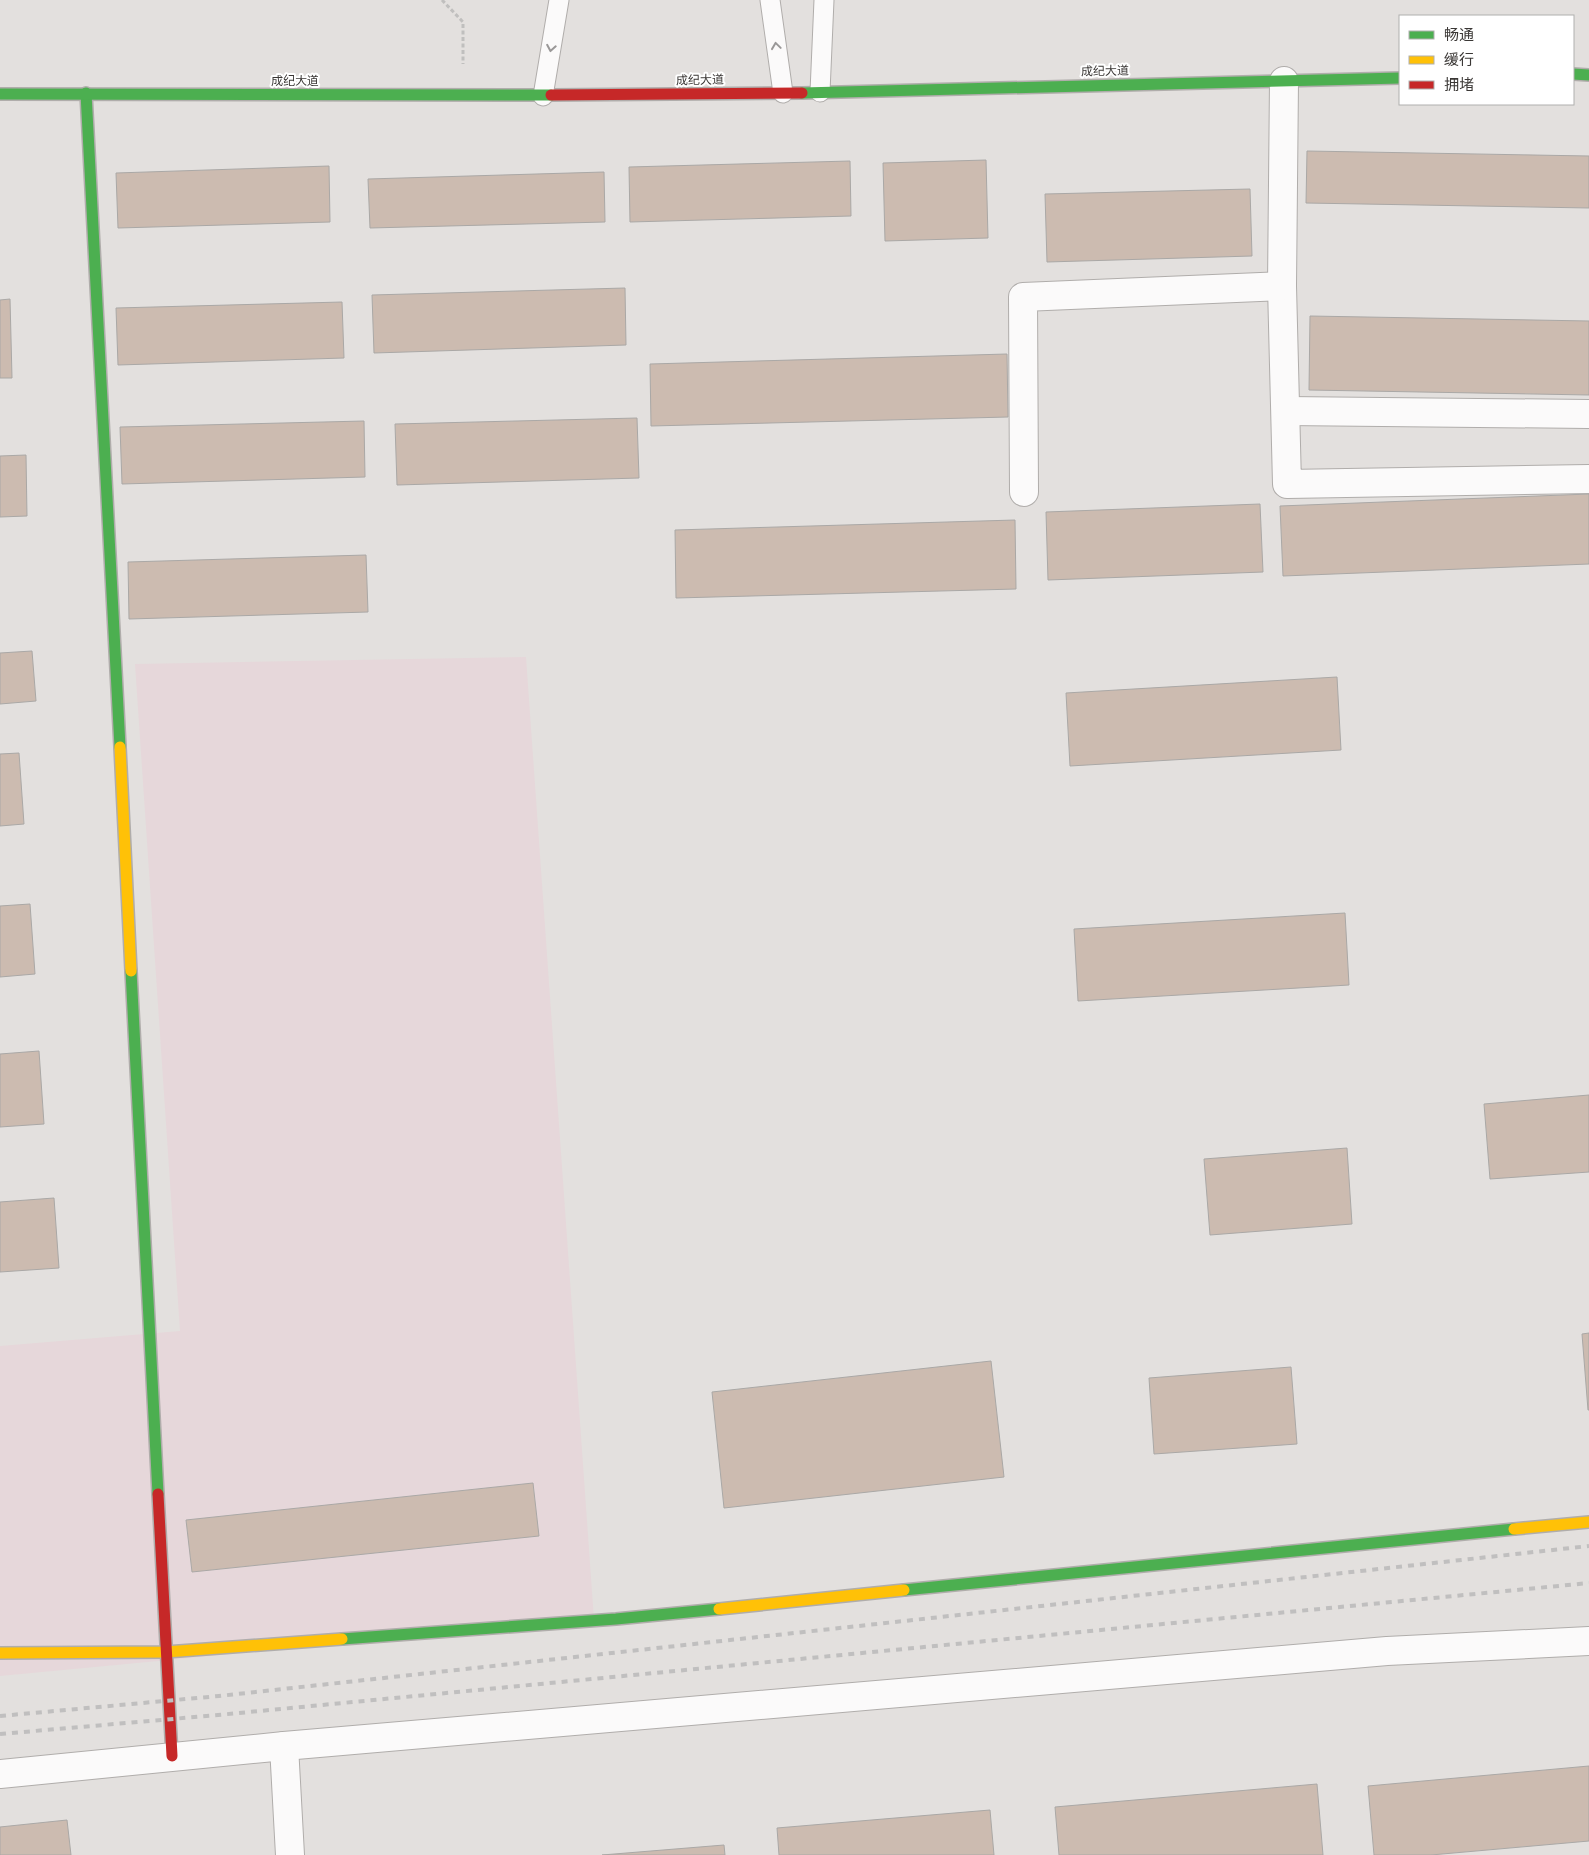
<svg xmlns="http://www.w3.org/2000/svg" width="1589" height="1855" viewBox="0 0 1589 1855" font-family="'Open Sans','Noto Sans SC',sans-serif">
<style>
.industrial{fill:#e6d7da}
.building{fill:#ccbbb0;stroke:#aaa8a6}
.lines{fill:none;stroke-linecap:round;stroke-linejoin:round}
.lane-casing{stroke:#b0adab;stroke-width:21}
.street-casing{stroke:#b0adab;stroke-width:30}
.fast-casing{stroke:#b0adab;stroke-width:14}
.slow-casing{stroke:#b0adab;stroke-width:14}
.jam-casing{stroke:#b0adab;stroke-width:14}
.path{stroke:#c0bfbe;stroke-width:3;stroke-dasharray:4 2.5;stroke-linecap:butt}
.lane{stroke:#fbfafa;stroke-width:19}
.street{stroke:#fbfafa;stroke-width:28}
.fast{stroke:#4caf50;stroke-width:11}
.slow{stroke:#ffc107;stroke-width:11}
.jam{stroke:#c62828;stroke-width:11}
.rail{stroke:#c0bfbf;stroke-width:4;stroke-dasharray:6 6;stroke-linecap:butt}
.oneway{stroke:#9a9898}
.labels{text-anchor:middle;stroke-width:4;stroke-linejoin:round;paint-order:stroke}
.street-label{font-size:12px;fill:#3a3735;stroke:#fff}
</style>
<rect width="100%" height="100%" fill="#e3e0de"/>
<polygon class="industrial" points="526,657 594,1620 0,1676 0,1346 180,1331 135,664"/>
<g class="building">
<polygon points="1307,151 1589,156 1589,208 1306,203"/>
<polygon points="986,160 988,238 885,241 883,163"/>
<polygon points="850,161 851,216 630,222 629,167"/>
<polygon points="329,166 330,222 118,228 116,173"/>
<polygon points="604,172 605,222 370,228 368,179"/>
<polygon points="1250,189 1252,256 1047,262 1045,194"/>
<polygon points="625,288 626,345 374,353 372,295"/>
<polygon points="10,299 12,378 0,378 0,300"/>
<polygon points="342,302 344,358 118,365 116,308"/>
<polygon points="1310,316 1589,321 1589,395 1309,390"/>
<polygon points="1007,354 1008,417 651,426 650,364"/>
<polygon points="637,418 639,478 397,485 395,424"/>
<polygon points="364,421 365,477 122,484 120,427"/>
<polygon points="26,455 27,516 0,517 0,456"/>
<polygon points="1589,494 1589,564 1283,576 1280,506"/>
<polygon points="1260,504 1263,572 1048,580 1046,512"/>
<polygon points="1015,520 1016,589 676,598 675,530"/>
<polygon points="366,555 368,612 129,619 128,562"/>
<polygon points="32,651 36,701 0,704 0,653"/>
<polygon points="1337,677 1341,750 1070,766 1066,693"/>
<polygon points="19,753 24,824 0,826 0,754"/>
<polygon points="30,904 35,974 0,977 0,906"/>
<polygon points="1345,913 1349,985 1078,1001 1074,929"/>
<polygon points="39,1051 44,1124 0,1127 0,1054"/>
<polygon points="1589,1095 1589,1172 1490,1179 1484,1104"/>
<polygon points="1347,1148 1352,1224 1210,1235 1204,1159"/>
<polygon points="54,1198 59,1268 0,1272 0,1202"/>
<polygon points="1589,1333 1589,1410 1588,1410 1582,1334"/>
<polygon points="991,1361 1004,1477 724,1508 712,1392"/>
<polygon points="1291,1367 1297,1444 1154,1454 1149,1378"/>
<polygon points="533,1483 539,1536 192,1572 186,1520"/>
<polygon points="1589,1766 1589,1841 1431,1855 1374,1855 1368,1786"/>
<polygon points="1317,1784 1323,1855 1059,1855 1055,1807"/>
<polygon points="990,1810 994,1855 779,1855 777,1828"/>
<polygon points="67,1820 71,1855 0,1855 0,1827"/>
<polygon points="724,1845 725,1855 602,1855"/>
</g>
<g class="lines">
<g class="lane-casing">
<g id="lane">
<polyline points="770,0 783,93"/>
<polyline points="820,92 824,0"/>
<polyline points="543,96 559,0"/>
</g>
</g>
<g class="street-casing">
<g id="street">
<polyline points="1284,81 1282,286 1287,484 1589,479"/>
<polyline points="1286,411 1589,414"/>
<polyline points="1024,492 1023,297 1282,286"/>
<polyline points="284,1746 290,1855"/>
<polyline points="0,1774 284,1746 1387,1651 1589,1641"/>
</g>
</g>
<g class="fast-casing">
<g id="fast">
<polyline points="1573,74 1589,75"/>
<polyline points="86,93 120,747"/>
<polyline points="802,93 1400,78"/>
<polyline points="0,94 551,95"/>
<polyline points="131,971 158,1494"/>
<polyline points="904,1590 1514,1529"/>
<polyline points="342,1639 616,1619 719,1609"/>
</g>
</g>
<g class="slow-casing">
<g id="slow">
<polyline points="120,747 131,971"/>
<polyline points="1514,1529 1589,1522"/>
<polyline points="719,1609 904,1590"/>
<polyline points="0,1653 166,1652 342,1639"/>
</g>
</g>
<g class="jam-casing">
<g id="jam">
<polyline points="551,95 802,93"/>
<polyline points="158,1494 172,1756"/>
</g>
</g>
<polyline class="path" points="442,0 463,22 463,64"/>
<use href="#lane" class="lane"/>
<use href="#street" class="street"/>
<use href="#fast" class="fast"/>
<use href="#slow" class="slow"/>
<use href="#jam" class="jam"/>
<g class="rail">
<polyline points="0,1716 219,1696 1589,1546"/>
<polyline points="0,1734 218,1715 1589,1583"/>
</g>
</g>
<defs><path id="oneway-chevron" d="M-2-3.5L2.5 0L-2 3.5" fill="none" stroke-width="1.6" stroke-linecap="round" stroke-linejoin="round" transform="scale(1.25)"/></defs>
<g class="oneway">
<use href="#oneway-chevron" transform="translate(776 46) rotate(-98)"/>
<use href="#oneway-chevron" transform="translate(551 48) rotate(100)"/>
</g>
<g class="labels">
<g class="street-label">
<text transform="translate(1105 71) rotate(-1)" y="4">成纪大道</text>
<text transform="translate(700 80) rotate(-1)" y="4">成纪大道</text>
<text x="295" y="85">成纪大道</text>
</g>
</g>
<rect x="1399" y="15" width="175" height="90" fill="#ffffff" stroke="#b0afae"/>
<rect x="1409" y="31" width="25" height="8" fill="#4caf50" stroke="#b0afae"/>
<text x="1444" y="40" font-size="15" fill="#3a3735">畅通</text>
<rect x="1409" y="56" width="25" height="8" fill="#ffc107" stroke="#b0afae"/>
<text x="1444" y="65" font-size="15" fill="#3a3735">缓行</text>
<rect x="1409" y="81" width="25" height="8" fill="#c62828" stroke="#b0afae"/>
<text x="1444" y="90" font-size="15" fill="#3a3735">拥堵</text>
</svg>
